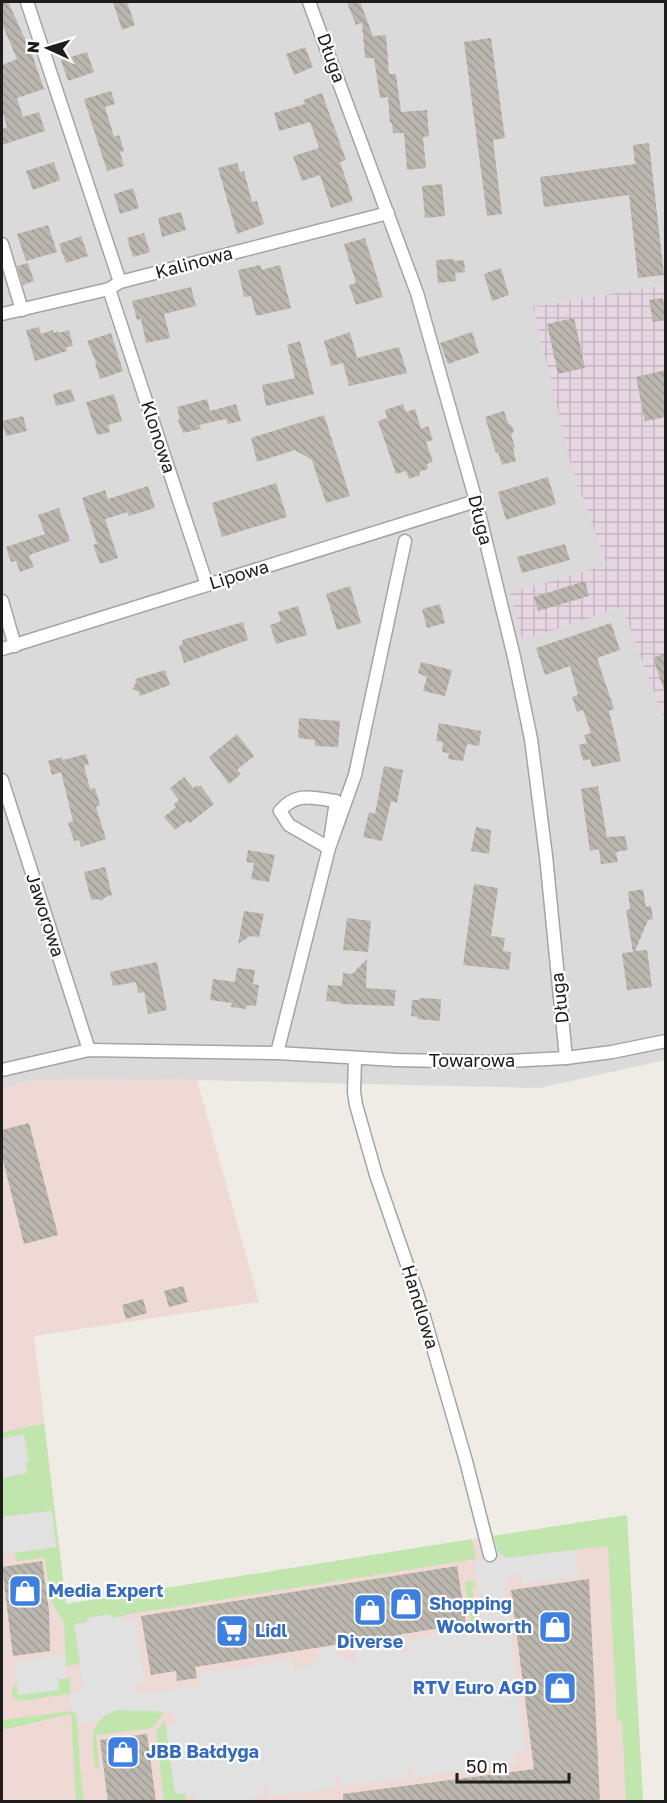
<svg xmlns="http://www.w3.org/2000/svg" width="667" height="1803" viewBox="0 0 667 1803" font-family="'Golos Text',sans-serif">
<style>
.residential{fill:#dbdada}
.commercial{fill:#eed9d4}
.industrial{fill:url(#industrial-grid)}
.grass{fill:#c0e5ad}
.parking{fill:#e1e1e1}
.building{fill:url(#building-back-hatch)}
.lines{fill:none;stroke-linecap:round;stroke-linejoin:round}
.street-casing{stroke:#a4a4a4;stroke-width:15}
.street{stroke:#fff;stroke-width:12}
.labels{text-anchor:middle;stroke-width:4.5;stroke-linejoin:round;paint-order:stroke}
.street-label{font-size:18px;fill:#1d1d1d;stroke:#fff}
.shop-label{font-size:18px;font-weight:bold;fill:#366cbe;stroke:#fff;text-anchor:start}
</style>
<defs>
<pattern id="industrial-grid" width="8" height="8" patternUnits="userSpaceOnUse" patternTransform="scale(1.5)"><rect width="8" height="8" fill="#e6d6e1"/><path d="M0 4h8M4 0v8" fill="none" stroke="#c5b7c1"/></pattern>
<pattern id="building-back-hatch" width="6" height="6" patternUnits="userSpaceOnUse" patternTransform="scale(1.5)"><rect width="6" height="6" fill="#bab5ad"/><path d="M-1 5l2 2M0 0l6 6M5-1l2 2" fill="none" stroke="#9f9b94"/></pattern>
</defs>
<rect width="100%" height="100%" fill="#eeece4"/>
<polygon class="residential" points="2,2 665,2 665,1060 539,1088 197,1080 39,1079 2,1088"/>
<polygon class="commercial" points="39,1079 197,1080 259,1302 34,1336 66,1604 627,1515 643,1801 2,1801 2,1088"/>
<polygon class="industrial" points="665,285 665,721 622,607 523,640 510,593 607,565 571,465 533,307"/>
<g class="grass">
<polygon points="44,1424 66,1604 472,1539 476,1559 123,1615 123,1616 110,1618 110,1614 87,1618 87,1622 74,1625 80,1664 66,1666 64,1622 51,1602 45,1558 16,1561 15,1553 56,1547 51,1511 2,1517 2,1478 27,1473 25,1462 29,1461 24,1434 2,1439 2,1432"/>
<polygon points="627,1515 643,1801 626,1801 622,1721 617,1721 608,1546 506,1558 498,1552 493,1536"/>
<polygon points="474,1581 475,1588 472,1588 476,1623 471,1624 465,1582"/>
<polygon points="70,1678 70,1694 20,1701 12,1697 12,1688 17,1684 18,1695 59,1689 58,1679"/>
<path d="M 117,1710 L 165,1710 L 152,1728 L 96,1735 L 99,1768 L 95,1769 C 93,1744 86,1719 117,1710 Z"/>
<polygon points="71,1711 77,1715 80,1767 84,1801 76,1801 71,1714 2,1730 2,1720"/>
<polygon points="165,1721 175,1794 185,1793 187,1801 164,1801 156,1732"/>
</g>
<g class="parking">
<polygon points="24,1434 29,1461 25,1462 27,1473 2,1478 2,1439"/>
<polygon points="52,1511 56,1547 2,1554 2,1517"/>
<polygon points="493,1536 498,1552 506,1558 575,1550 579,1577 522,1584 520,1573 510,1577 504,1586 526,1751 514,1753 516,1764 487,1768 486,1756 481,1757 482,1768 414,1778 412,1766 408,1767 409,1778 341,1787 339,1776 335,1777 336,1788 268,1797 266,1785 263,1786 264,1797 231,1802 196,1801 195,1795 186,1796 185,1793 175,1794 166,1726 177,1724 175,1717 171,1712 117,1710 105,1715 99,1721 77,1723 76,1713 71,1711 70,1694 79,1691 83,1684 74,1624 87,1622 87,1618 110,1614 111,1618 123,1616 124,1620 135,1618 145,1684 134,1686 135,1690 140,1694 200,1685 199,1673 293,1659 295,1670 305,1668 314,1662 318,1657 320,1647 330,1639 336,1653 345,1659 353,1661 356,1660 355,1649 399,1642 401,1653 407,1652 405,1641 477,1630 479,1641 483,1640 492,1634 495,1627 494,1623 483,1625 475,1562 484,1561 476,1539"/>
<polygon points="65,1655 66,1678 58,1679 59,1690 18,1695 14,1661"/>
</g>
<g class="building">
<polygon points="2,2 8,2 32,54 44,89 17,98 23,117 39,112 45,131 2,145 2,129 7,127 2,110 2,65 17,59 2,24"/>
<polygon points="113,2 127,2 135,25 122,30"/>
<polygon points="347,2 360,2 373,36 386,35 389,74 396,74 401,112 427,110 429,136 423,137 426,168 407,170 404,133 393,133 392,123 390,123 388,97 380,98 374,58 365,58 362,23 356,25"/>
<polygon points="491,38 505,138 493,140 502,214 487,216 464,42"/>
<polygon points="305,47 313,67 294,75 286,54"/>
<polygon points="87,52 94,72 68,81 61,60"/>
<polygon points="111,91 115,104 105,107 114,137 119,135 124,151 120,152 124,166 107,171 84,99"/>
<polygon points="322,93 346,160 340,162 353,201 331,208 320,175 302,181 293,156 319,148 310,122 279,131 274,113 305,104 303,100"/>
<polygon points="649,143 664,275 638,278 629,195 544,207 540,177 635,164 633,145"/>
<polygon points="54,162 60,180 33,190 26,171"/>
<polygon points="237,163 240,172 244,171 252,202 257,201 264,224 237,234 218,168"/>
<polygon points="442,184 445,216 425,218 422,186"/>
<polygon points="133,188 139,208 120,214 114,194"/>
<polygon points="181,212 186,230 162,237 158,218"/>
<polygon points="48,225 57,252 26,261 17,234"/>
<polygon points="144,233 150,252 133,257 127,238"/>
<polygon points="81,236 88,256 66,263 59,244"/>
<polygon points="365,238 383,297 356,305 349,285 356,283 344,244"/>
<polygon points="454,259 454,261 464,260 465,272 455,273 456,281 438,283 436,260"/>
<polygon points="28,263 34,281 23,285 17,266"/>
<polygon points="260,265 262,270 280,265 291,308 256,316 251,296 244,297 238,270"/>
<polygon points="501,268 509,295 492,301 484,274"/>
<polygon points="191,287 196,306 164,314 170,338 146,343 141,319 137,320 132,301"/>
<polygon points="663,298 666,320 653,322 649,300"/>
<polygon points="574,318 585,368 558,374 547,324"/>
<polygon points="39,327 41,334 53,330 53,333 59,331 59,333 69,330 73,346 66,347 67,351 35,361 26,330"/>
<polygon points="350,332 357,358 399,347 407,373 349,386 343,363 331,366 324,341"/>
<polygon points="472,332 479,353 448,364 440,343"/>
<polygon points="111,333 123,371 100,379 95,363 96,362 87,341"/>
<polygon points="300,341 314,394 266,406 262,385 295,378 287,345"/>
<polygon points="666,370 666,417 645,421 636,377"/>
<polygon points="71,389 75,401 56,406 53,394"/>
<polygon points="114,394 122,421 108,425 110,432 97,435 86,402"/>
<polygon points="207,399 210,411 236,404 241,421 228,424 226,419 199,425 201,429 183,433 178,420 180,419 177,407"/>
<polygon points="403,404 406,412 415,409 421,429 428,426 433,440 426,442 433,462 427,464 428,469 419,472 420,475 409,479 406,471 396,474 378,421 387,418 385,410"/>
<polygon points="504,411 508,423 512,426 514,431 511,435 515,447 513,448 516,461 502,465 498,452 496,453 485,417"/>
<polygon points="324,415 350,496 326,503 312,460 295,450 257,462 251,438"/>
<polygon points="23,416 27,431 6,436 2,421"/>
<polygon points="548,477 556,504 506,520 498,492"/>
<polygon points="276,483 287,517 222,537 212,503"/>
<polygon points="148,486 155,508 129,516 128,512 105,519 118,558 100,564 93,545 97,544 82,498 105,490 108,499"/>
<polygon points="59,508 70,541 32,554 29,556 34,567 20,572 16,561 11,562 6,547 45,534 38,515"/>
<polygon points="565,544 570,560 522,573 517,557"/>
<polygon points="585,581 589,596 538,611 534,597"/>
<polygon points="350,586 361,623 337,630 326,594"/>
<polygon points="440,604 445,623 427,628 422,609"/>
<polygon points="298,606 307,635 276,644 270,625 281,621 278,612"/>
<polygon points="243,622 248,640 184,663 179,646 183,644 182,640"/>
<polygon points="611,623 620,650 597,658 614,709 609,711 621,761 592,767 590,759 583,761 579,745 587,743 584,735 591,733 583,710 577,712 572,697 578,695 570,666 545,675 536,648"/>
<polygon points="666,653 666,689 664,690 653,658"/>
<polygon points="421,662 452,670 445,696 423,691 427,677 418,673"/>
<polygon points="165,670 170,685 140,696 139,692 132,689 136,683 135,679"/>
<polygon points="299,718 340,721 338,747 315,746 315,740 298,738"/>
<polygon points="439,723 481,731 479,746 467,744 463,761 448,759 449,753 442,752 443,742 436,741"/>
<polygon points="237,734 254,756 237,770 241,774 229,784 209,757"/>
<polygon points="86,754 89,764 84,766 90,789 95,788 100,805 96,807 106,839 81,847 79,840 74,841 68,823 73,821 61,772 52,775 48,761 62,757 63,760"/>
<polygon points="384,766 403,770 397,803 391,801 382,841 363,837 369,812 375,814"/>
<polygon points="184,777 193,788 196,786 201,786 214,804 190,823 187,821 175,830 164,817 176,807 174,804 179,800 170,788"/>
<polygon points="598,786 607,837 625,836 628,850 616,852 618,862 601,864 599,849 590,851 581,789"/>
<polygon points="476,827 491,830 489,854 471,851"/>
<polygon points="248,850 275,855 269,882 251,879 254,863 246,862"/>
<polygon points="105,867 112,895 105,897 102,901 98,899 91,900 84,872"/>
<polygon points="474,884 498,888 491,936 505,938 503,951 511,952 509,970 463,965"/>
<polygon points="643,889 646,907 651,906 653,919 648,920 635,951 647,950 652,987 627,990 622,953 633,952 626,910 630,909 628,892"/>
<polygon points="244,911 264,914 259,937 250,936 238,944"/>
<polygon points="347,918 371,921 368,952 343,950"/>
<polygon points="367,959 366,988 396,990 394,1006 340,1004 340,1002 326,1001 328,985 342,986 343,973 352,974"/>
<polygon points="157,962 167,1010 148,1014 144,992 138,993 136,982 113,986 110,972"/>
<polygon points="237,968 255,970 253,984 259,985 256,1006 247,1005 246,1009 231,1007 232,1003 210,1000 213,979 235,982"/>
<polygon points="420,998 441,999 440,1021 418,1019 418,1017 411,1016 412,1000 419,1000"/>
<polygon points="29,1123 58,1235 24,1244 2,1156 2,1130"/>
<polygon points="183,1286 188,1302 169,1307 164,1291"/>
<polygon points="143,1299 147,1313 126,1319 122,1305"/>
<polygon points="42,1561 49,1611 50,1651 13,1656 2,1567"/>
<polygon points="457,1566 466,1624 195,1667 197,1678 177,1681 176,1671 151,1675 141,1616"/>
<polygon points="589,1579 600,1802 343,1802 343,1794 534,1769 511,1590"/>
<polygon points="147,1734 156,1802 108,1802 100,1740"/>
</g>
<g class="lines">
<g class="street-casing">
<g id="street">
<polyline points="27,2 120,282"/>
<polyline points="309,2 417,293 476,501 514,657 531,739 546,856 566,1058"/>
<polyline points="2,244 22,310"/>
<polyline points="109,289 207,585"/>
<polyline points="2,314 109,289 120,282 388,213"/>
<polyline points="2,601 15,646"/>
<polyline points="2,649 476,501"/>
<polyline points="2,780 89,1050"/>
<path d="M 277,1053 L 329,848 L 336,801 C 313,798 297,791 280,811 L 289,825 L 329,848 L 355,775 L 405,541"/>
<polyline points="355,1058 354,1092 356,1105 376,1175 418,1296 466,1461 490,1555"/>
<polyline points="2,1070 89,1050 277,1053 397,1060 491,1062 566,1058 612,1052 666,1041"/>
</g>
</g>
<use href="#street" class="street"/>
</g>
<defs>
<g id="shop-square" transform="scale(1.725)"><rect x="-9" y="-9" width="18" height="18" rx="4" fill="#3f7fe0" stroke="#fff"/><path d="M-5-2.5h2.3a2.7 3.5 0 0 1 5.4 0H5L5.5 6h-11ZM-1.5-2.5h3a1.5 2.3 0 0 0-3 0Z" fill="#fff"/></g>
<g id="supermarket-square" transform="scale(1.725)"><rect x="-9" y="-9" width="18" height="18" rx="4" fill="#3f7fe0" stroke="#fff"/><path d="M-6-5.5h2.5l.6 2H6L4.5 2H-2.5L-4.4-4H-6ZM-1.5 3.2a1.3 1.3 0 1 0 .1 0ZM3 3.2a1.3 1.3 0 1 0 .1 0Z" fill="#fff"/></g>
</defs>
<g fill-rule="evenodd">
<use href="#shop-square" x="25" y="1591"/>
<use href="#shop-square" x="406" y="1604"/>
<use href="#shop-square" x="370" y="1610"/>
<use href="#shop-square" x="555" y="1627"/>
<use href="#supermarket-square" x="232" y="1631"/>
<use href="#shop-square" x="560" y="1688"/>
<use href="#shop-square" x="123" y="1752"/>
</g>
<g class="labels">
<g class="street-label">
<text transform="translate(331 58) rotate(70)" y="6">Długa</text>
<text transform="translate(194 263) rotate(-15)" y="6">Kalinowa</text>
<text transform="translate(158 437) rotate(72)" y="6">Klonowa</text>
<text transform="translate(480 520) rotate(76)" y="6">Długa</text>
<text transform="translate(239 575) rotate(-17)" y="6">Lipowa</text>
<text transform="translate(45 915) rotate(72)" y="6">Jaworowa</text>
<text transform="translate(560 998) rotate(-96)" y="6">Długa</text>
<text x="472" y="1067">Towarowa</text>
<text transform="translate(420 1307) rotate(73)" y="6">Handlowa</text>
</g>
<g class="shop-label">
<text x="48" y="1597">Media Expert</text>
<text x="429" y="1610">Shopping</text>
<text x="532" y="1633" text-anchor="end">Woolworth</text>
<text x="255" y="1637">Lidl</text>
<text x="370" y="1648" text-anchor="middle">Diverse</text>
<text x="537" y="1694" text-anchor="end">RTV Euro AGD</text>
<text x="146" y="1758">JBB Bałdyga</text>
</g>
</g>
<rect width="667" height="1803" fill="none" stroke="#1d1d1d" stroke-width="6"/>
<g transform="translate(48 48) rotate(274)" stroke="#ffffff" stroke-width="4.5" paint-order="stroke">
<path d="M0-4.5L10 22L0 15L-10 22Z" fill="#1d1d1d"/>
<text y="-9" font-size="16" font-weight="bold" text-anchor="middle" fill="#1d1d1d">N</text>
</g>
<path d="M457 1773v9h112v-9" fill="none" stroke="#1d1d1d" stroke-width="3"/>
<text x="466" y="1773" font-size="18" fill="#1d1d1d" stroke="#ffffff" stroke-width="4.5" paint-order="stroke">50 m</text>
</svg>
